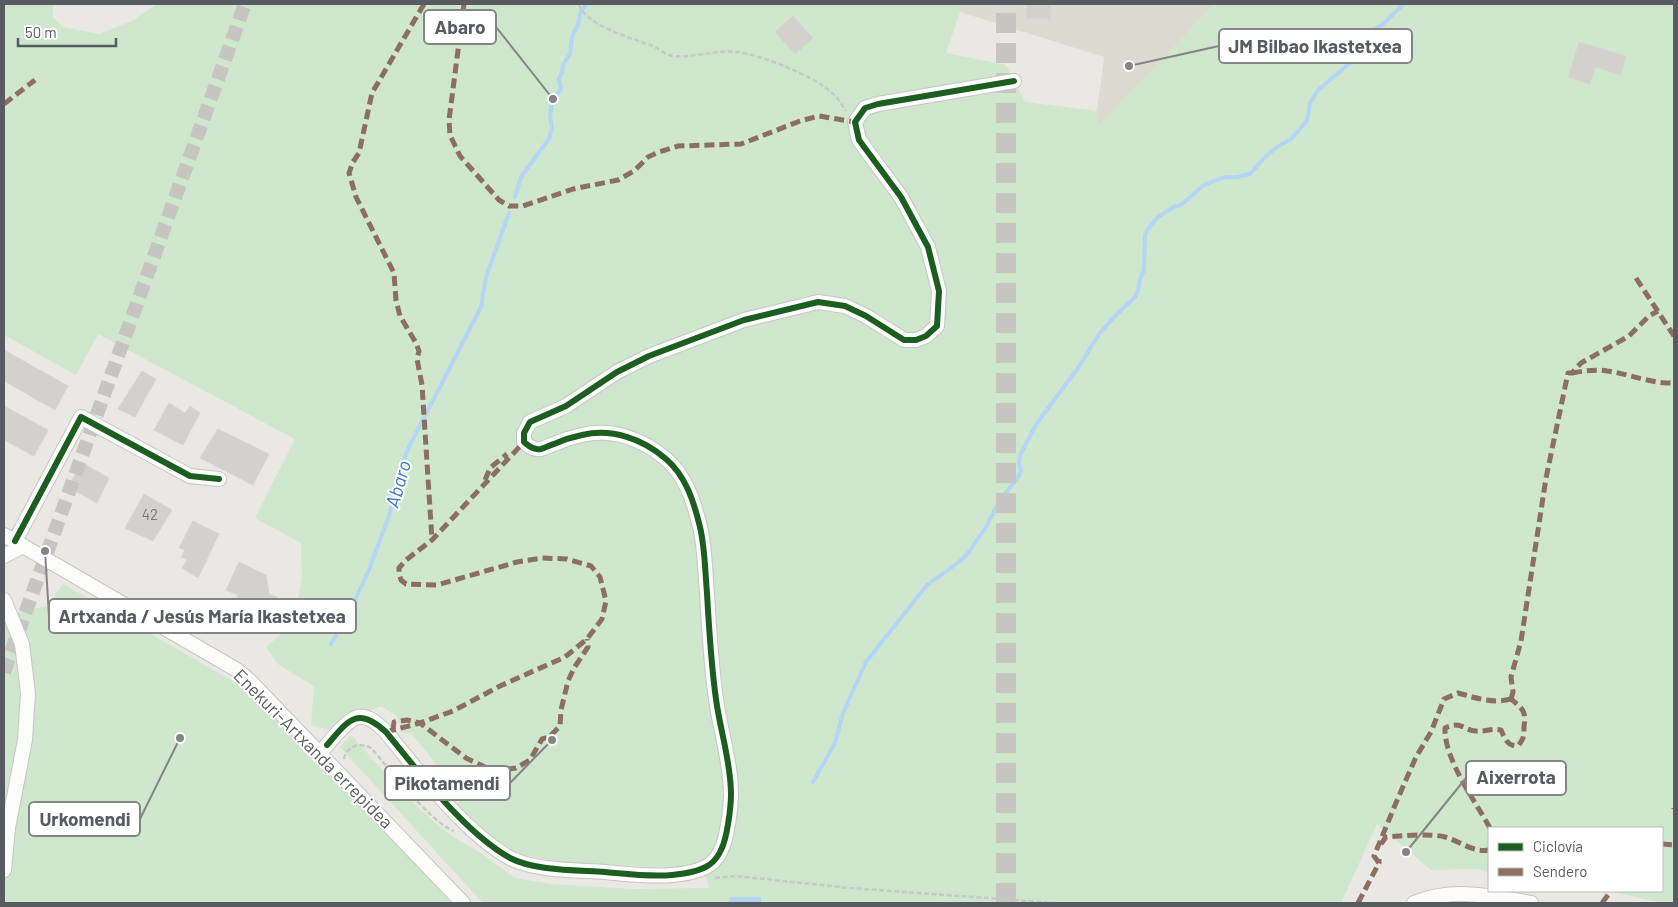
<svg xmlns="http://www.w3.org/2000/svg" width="1678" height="907" viewBox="0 0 1678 907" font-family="Barlow,sans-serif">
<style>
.education{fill:#dcdbd1}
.green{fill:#cee7cd}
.water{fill:#b3d5f6}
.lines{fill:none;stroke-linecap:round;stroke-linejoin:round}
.stream{stroke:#b3d5f6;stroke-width:4}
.building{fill:#d2d1cd;stroke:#d8d6d1}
.minor-tunnel{stroke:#c6c5c2;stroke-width:14;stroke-dasharray:14 7;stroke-linecap:butt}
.highway-tunnel{stroke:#c6c5c2;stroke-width:20;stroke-dasharray:20 10;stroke-linecap:butt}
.minor-casing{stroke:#c6c6c4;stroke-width:16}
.path{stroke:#c5ccc8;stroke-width:2.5;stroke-dasharray:5 2.5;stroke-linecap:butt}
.minor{stroke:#fcfcfb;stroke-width:14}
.quiet{stroke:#8d6e63;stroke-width:5;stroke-dasharray:10 5;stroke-linecap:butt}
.cycleway-casing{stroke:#fff;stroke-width:9}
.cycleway{stroke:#1b5e20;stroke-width:6}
.labels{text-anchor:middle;stroke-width:4;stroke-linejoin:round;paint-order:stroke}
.number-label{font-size:15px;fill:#77797c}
.street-label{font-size:18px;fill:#585b61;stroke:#fff}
.water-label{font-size:19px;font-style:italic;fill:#3674cb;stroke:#fff}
.leader{fill:none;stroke:#838587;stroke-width:2}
.callout-dot{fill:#838587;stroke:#fff;stroke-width:2}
.callout{fill:#fff;stroke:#838587;stroke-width:2}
.callout-label{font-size:19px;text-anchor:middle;font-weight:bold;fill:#585b61}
</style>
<rect width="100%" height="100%" fill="#eae8e2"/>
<polygon class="education" points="960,4 1215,4 1097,128 1097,111 1104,57 960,12"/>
<g class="green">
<polygon points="4,4 53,4 53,17 62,27 99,34 132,21 157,4 960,4 960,12 946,53 1006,65 1025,102 1097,111 1098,127 1215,4 1674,4 1674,903 1663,903 1609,891 1662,891 1662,828 1489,828 1489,872 1477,869 1431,870 1377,824 1341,903 483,903 340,747 351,735 403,793 433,821 452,836 479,852 515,878 550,884 632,889 709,888 702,860 682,868 566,863 516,854 495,843 456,806 463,797 412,734 402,732 397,716 381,706 368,712 353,711 333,731 311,725 314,686 279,665 266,647 294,623 302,578 301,543 255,518 295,439 98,334 76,375 4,335"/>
<polygon points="63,584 245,688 452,903 4,903 4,616 47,606"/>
</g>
<polygon class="water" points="730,897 761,897 761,903 728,903"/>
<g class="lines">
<g class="stream">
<polyline points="515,197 521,177 549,139 552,128 550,115 553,99 561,89 559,79 562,72 563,65 570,54 572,37 578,25 581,11 587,4"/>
<polyline points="331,644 348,615 368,572 389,516 406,453 481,307 486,277 509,213"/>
<polyline points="813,782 835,743 843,713 866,662 927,585 959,562 969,552 986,527 1000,500 1019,476 1021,471 1019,463 1020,455 1037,423 1078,368 1099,334 1115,316 1135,297 1138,291 1140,279 1144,270 1145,235 1148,229 1158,217 1174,207 1181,205 1204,185 1225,177 1237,177 1250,174 1267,155 1277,147 1291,139 1307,121 1310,103 1318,90 1350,63 1361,48 1367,34 1382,25 1404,4"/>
</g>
</g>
<g class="building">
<polygon points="1027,4 1051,4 1050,19 1026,18"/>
<polygon points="793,16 813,38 795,54 775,32"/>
<polygon points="1579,42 1626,56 1621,75 1595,67 1590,84 1568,77"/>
<polygon points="4,350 68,386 55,410 4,381"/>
<polygon points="142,371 156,379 135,417 118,409"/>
<polygon points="169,403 185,413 190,406 200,413 183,445 154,430"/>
<polygon points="4,406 48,430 34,456 4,440"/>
<polygon points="218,429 269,454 253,485 200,458"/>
<polygon points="82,463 109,478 97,503 68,487"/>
<polygon points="144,494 172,510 153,541 125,528"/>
<polygon points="193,521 219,534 198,578 182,568 187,560 181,557 185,550 179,548"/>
<polygon points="239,562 266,575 269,594 277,597 272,607 261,604 252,619 240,614 243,604 235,600 238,595 226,590"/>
</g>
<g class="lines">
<polyline class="minor-tunnel" points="4,672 245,4"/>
<polyline class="highway-tunnel" points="1006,903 1006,4"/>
<g class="minor-casing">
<g id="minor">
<polyline points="4,535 237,670 250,681 463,903"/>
<polyline points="15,541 81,417 190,476 219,479"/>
<polyline points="4,556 23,546"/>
<polyline points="4,600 22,644 28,693 25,740 8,828 4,870"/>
<path d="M 320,753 C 329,743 346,720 358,717 C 369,715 379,725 386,732 C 419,772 464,832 510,858 C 535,871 576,870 605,872 C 627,874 650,877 672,875 C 683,874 700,871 709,865 C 714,862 719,855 721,850 C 727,839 731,807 731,794 C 731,762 720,730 716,699 C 711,664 709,629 707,593 C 705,571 705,548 700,527 C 694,502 686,476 666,459 C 643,439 612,428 582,435 C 572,437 563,440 554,444 C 550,445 545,448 541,449 C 533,450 529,446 524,442 L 524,433 L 530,422 L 566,406 L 617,372 L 649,356 L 744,320 L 818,302 L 845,306 L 866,316 L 904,340 L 916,340 L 926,336 L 937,326 L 939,291 L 928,247 L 901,197 L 859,140 L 855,122 L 865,108 L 878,104 L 1014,81"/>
<path d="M 1414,903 C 1453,887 1491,896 1531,903"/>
</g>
</g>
<g class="path">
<path d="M 579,4 C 584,25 634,39 653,46 C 659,49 666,55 673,56 C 695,58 716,49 738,52 C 761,55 816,77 832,93 C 838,98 842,105 846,111"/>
<path d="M 344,759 C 346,746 360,742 371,748 C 389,768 431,823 454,831"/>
<polyline points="715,878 735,876 850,888 1055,903"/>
</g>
<use href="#minor" class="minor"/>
<g class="quiet">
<polyline points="424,4 372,93 359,153 353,162 349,173 356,197 394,273 396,300 400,316 416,343 419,351 417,359 422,385 432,540"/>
<polyline points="464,4 449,120 450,135 460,156 499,200 509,206 523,206 573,189 618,180 634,171 648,157 659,152 678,146 741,144 800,121 819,116 855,122"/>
<polyline points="4,104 35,80"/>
<polyline points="1636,278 1674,336"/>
<path d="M 1572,373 C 1584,371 1595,369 1607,371 C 1630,374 1651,384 1674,383"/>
<polyline points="485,480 490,468 507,454"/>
<polyline points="1511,699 1513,692 1511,677 1521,641 1546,478 1568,373 1572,373 1581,363 1629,336 1649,316 1658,311"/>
<polyline points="393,730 394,722 407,720 420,723 466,758 487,768 500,770 516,768 530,760 542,739 549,737 560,726 561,710 568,681 574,668 588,647 587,639"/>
<polyline points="386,732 420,723 453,711 500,686 565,657 587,639 602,619 606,601 600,577 591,566 567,559 542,558 517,562 437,585 406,584 401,580 399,574 399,568 406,560 432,540 524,442"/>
<polyline points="1674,808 1674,809"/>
<path d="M 1490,828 C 1475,801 1444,759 1445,728 C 1462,720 1464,731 1476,731 C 1485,732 1492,728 1501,730 C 1505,739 1507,746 1518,746 C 1524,738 1524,737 1524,727 C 1526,711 1524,710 1511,699"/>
<path d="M 1381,844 L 1386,837 C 1402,836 1430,833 1445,837 C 1460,841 1473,853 1489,850"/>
<polyline points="1662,844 1674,845"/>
<path d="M 1379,863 L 1374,856 L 1398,798 L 1416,757 L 1431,732 L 1444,699 L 1458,693 C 1477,698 1492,704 1511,699"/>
<polyline points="1358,903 1379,863 1379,859"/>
<polyline points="1602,903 1611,891"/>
</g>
<g class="cycleway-casing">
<g id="cycleway">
<polyline points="15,541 81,417 190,476 219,479"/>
<path d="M 327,745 C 348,721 357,705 386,732 C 419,772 464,832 510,858 C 535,871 576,870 605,872 C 627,874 650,877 672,875 C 683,874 700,871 709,865 C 714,862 719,855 721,850 C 727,839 731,807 731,794 C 731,762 720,730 716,699 C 711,664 709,629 707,593 C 705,571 705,548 700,527 C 694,502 686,476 666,459 C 643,439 612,428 582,435 C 572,437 563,440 554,444 C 550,445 545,448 541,449 C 533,450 529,446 524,442 L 524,433 L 530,422 L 566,406 L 617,372 L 649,356 L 744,320 L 818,302 L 845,306 L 866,316 L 904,340 L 916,340 L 926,336 L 937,326 L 939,291 L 928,247 L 901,197 L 859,140 L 855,122 L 865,108 L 878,104 L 1014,81"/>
</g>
</g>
<use href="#cycleway" class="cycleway"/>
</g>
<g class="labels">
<g class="number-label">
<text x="150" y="520">42</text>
</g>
<g class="street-label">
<text transform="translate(313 749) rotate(45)" y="6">Enekuri-Artxanda errepidea</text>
</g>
<g class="water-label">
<text transform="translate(398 484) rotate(-74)" y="7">Abaro</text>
</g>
</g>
<path class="leader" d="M553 99L496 27M1129 66L1219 46M45 551L49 616M1406 852L1466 778M552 740L510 783M180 738L140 819"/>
<g class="callout-dot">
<circle cx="553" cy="99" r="5"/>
<circle cx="1129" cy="66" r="5"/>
<circle cx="45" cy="551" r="5"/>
<circle cx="1406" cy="852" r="5"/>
<circle cx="552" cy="740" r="5"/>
<circle cx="180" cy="738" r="5"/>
</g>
<g class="callout">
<rect x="424" y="10" width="72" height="34" rx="5"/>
<rect x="1219" y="29" width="193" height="34" rx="5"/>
<rect x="49" y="599" width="307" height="34" rx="5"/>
<rect x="1466" y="761" width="100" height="34" rx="5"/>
<rect x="385" y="766" width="125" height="34" rx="5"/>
<rect x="29" y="802" width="111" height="34" rx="5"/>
</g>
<g class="callout-label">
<text x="460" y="34">Abaro</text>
<text x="1315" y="53">JM Bilbao Ikastetxea</text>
<text x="202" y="623">Artxanda / Jesús María Ikastetxea</text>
<text x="1516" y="784">Aixerrota</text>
<text x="447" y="790">Pikotamendi</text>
<text x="85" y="826">Urkomendi</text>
</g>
<rect width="1678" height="907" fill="none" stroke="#585b61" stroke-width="10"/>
<rect x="1488" y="827" width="175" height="65" fill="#ffffff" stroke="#bcbdc0"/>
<rect x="1498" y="843" width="25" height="8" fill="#1b5e20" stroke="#bcbdc0"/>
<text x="1533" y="852" font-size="15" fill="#585b61">Ciclovía</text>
<rect x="1498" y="868" width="25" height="8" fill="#8d6e63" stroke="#bcbdc0"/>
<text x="1533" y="877" font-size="15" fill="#585b61">Sendero</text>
<path d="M18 38v8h98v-8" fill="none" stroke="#585b61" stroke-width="2.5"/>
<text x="25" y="38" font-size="15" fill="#585b61" stroke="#ffffff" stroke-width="4" paint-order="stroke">50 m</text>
</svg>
